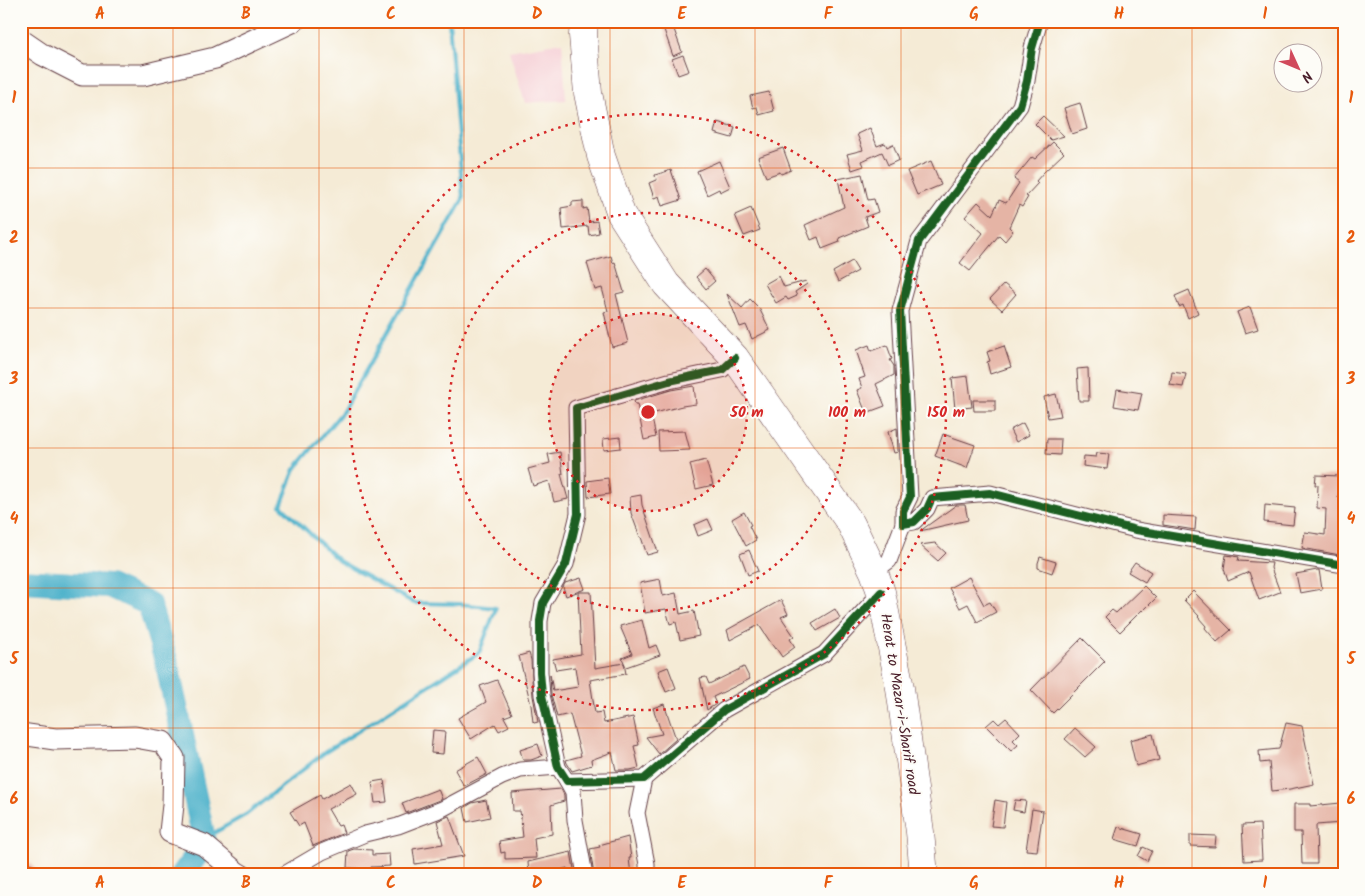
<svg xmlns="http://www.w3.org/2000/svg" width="1365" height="896" viewBox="0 0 1365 896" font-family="Kalam,sans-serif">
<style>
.built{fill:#f6cfd6}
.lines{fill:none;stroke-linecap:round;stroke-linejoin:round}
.stream{stroke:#4bb1ca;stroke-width:4}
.river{stroke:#4bb1ca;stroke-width:24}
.building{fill:#e5b4a5}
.street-casing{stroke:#643e45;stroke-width:17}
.secondary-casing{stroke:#643e45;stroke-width:23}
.highway-casing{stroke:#643e45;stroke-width:29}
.street{stroke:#fff;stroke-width:15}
.secondary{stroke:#fff;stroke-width:21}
.highway{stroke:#fff;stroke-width:28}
.cycleway-casing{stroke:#fdfcf7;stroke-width:11}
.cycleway{stroke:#1b5e20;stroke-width:8}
.grid{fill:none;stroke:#e8590c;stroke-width:1;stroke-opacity:0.55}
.ring{fill:none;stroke:#d62828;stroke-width:2.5;stroke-dasharray:2.5 5}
.labels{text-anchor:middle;stroke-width:4;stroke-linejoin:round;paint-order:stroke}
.street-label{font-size:15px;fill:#4a1f2b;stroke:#fdfcf7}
.centre{fill:#d62828;stroke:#fdfcf7;stroke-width:2.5}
.ring-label{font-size:15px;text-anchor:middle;font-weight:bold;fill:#d62828;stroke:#fdfcf7;stroke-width:4;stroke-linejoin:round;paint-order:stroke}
.neatline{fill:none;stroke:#e8590c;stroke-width:2}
.grid-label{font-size:16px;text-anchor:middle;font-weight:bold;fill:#e8590c}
</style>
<rect width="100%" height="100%" fill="#fdfcf7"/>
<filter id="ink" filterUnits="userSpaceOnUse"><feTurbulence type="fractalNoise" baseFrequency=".02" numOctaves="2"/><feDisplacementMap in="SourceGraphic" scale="10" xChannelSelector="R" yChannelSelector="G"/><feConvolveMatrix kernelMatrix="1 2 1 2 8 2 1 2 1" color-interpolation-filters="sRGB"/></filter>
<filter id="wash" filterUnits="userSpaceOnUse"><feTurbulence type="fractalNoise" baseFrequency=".0096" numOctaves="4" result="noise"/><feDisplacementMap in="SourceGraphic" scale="20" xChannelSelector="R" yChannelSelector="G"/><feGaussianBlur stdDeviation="1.12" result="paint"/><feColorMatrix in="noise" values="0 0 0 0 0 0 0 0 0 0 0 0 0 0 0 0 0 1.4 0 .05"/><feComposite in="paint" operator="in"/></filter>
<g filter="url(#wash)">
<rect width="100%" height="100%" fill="#f5ebd6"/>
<polygon class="built" points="562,42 566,100 525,103 509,51"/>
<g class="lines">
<polyline class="stream" points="207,837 247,814 324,753 479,653 496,608 460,604 414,603 339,561 281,506 295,469 343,411 463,199 449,21"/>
<polyline class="river" points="21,581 109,586 149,604 167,664 204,839 204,845 182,875"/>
</g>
<g id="blocks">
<g class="building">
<polygon points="661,21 671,21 682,52 673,56"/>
<polygon points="683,55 689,71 678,75 672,59"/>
<polygon points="769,92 774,111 759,115 757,107 753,108 750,96"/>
<polygon points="1080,103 1087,129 1072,134 1064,108"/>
<polygon points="1043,116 1064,136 1051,140 1035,124"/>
<polygon points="717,122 735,127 732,138 714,133"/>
<polygon points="870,128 877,146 885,143 887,147 893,144 899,160 888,165 882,152 862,161 864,166 852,170 847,154 863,150 857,134"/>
<polygon points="1053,142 1064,153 1043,173 1036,181 1038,183 1026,196 1028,197 1022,207 1019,205 1009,227 1013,231 1005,241 999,235 970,271 960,263 983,233 965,217 978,202 992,215 999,200 1006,203 1019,183 1014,179 1032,157 1035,159"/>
<polygon points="783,148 791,170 781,174 780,172 766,177 758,157"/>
<polygon points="719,161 730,187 720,192 719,189 707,195 697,171"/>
<polygon points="931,161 941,185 917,195 907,171"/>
<polygon points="671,170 681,200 662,206 659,196 654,198 649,183 656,180 655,175"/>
<polygon points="862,174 868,200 874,199 878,212 865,217 868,226 839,238 840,242 822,249 818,237 811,240 805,225 844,207 838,179"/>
<polygon points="583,201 583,209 587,208 589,222 597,221 599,233 589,235 588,226 563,229 561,208 572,206 572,202"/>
<polygon points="751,208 760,230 744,236 735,215"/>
<polygon points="611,256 613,263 615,262 624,292 616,294 628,343 612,347 604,312 608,311 602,288 595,290 587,263"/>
<polygon points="852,261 858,271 838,282 833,272"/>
<polygon points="705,269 715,281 706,289 696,277"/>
<polygon points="779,276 784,287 806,281 807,284 795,292 797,296 788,300 786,297 776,303 765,284"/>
<polygon points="1004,284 1016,294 1002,310 990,299"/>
<polygon points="1189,290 1198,313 1188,318 1183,305 1179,307 1175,296"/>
<polygon points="727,294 742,308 750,299 759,308 770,330 752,339 746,325 740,327"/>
<polygon points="1250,307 1258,329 1245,333 1237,312"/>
<polygon points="869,345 871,351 887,345 892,359 890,360 894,366 894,375 876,384 885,406 866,413 857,390 862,388 859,379 865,377 856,350"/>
<polygon points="1004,346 1011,367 990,374 987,362 990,361 987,352"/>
<polygon points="1088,368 1089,401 1079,401 1077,369"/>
<polygon points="1172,372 1186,374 1183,387 1170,385"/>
<polygon points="968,376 972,407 955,409 952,378"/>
<polygon points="694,386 696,404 682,406 651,414 656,437 644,440 637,404 635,404 634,401 671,390"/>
<polygon points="1117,389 1142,393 1138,410 1114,406"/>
<polygon points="1056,394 1061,416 1048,418 1044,397"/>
<polygon points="973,400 995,400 995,411 974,411"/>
<polygon points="1023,423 1029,435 1016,442 1010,430"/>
<polygon points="897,428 898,452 894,453 888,432"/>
<polygon points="685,431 690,450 659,451 658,432"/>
<polygon points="943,434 975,445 967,468 935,456"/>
<polygon points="620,437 621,448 604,450 603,439"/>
<polygon points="1047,439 1061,439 1060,455 1046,454"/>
<polygon points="560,452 563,474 561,474 568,499 554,502 549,481 533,486 528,469 550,463 548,454"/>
<polygon points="1097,453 1109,454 1107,469 1083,466 1084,456 1096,457"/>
<polygon points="706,460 713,485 696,489 690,464"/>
<polygon points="1316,475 1340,476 1338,497 1343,497 1344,515 1342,539 1340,555 1302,548 1305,532 1325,535 1326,509 1317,508 1318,485 1315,485"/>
<polygon points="608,478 610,494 588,497 587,481"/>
<polygon points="641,495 642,505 658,552 647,555 641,537 640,537 631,513 630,497"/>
<polygon points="956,505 965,505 968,520 920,531"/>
<polygon points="1265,505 1295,508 1293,525 1264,522"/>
<polygon points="744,512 751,525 749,526 756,540 746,546 732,519"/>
<polygon points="1163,515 1196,517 1195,530 1163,525"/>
<polygon points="708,519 713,530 698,536 694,525"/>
<polygon points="935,543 946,553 938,561 920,545"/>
<polygon points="749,550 758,571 748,575 740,554"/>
<polygon points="1226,555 1239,557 1238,561 1272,563 1271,568 1280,592 1259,600 1249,572 1228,581 1224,569"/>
<polygon points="1040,557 1056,562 1052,573 1038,568 1038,563"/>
<polygon points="1135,562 1151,572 1145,582 1128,572"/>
<polygon points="1317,570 1319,570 1322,589 1300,593 1296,574"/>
<polygon points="969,577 984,605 990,602 996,612 977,622 968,604 960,608 949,588"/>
<polygon points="581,578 585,589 566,596 563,587 565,583"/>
<polygon points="660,579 663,596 676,593 680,614 694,611 699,636 680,640 676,622 670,624 666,609 645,613 640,583"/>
<polygon points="1144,586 1156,598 1143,611 1142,610 1120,632 1105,617 1112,610 1116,613"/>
<polygon points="1193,591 1231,630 1217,642 1205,628 1206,626 1198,617 1199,616 1184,600"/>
<polygon points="578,592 591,592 595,668 624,663 626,674 590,680 595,713 602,712 604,723 633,717 639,745 634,746 639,768 630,770 616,770 612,752 591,760 592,765 572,771 567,763 566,760 581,756 570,714 557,717 551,694 550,674 553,691 578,687 575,667 556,670 553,659 581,654"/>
<polygon points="781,600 788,614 781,617 794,636 790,639 795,647 782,657 776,648 775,649 759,625 730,640 727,630"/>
<polygon points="835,609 840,618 817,631 812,623"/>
<polygon points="642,620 649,648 656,645 660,655 626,667 622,658 632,654 620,626"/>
<polygon points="1082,638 1105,661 1053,713 1031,690"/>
<polygon points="529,653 531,660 533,696 538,722 534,723 533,722 531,705 519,656"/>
<polygon points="668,667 676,688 666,692 658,671"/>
<polygon points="744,667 750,679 713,697 716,704 707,710 700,678 706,677 709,684"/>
<polygon points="497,680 512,714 504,717 509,726 499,731 495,724 471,739 458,718 486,702 480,686"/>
<polygon points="664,704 676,739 659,754 646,737 662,734 653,708"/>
<polygon points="1006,718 1020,733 1013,740 1018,745 1011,751 986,726 994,719 999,724"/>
<polygon points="1286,723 1302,726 1314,784 1290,789 1272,791 1269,762 1260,763 1259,751 1279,749"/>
<polygon points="1075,728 1096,747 1085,757 1065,739"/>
<polygon points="433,730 445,731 443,754 431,753"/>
<polygon points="1153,734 1159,760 1136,766 1130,740"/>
<polygon points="538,744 542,756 531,760 523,760 520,750"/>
<polygon points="478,757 487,774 464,786 455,770"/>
<polygon points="384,780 387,802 375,803 372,782"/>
<polygon points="351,783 357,794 328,809 338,826 341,825 344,833 313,846 304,823 299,826 290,812 320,795 322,799"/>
<polygon points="438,789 442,799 406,813 402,803"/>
<polygon points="561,789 564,795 564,801 551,805 552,834 534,838 536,858 505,859 505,852 501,853 499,841 523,837 520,811 513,811 512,793"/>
<polygon points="486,800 490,817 467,822 464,808 472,803"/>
<polygon points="995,800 1006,802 1003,827 991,826"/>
<polygon points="1015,800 1026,801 1024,812 1013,810"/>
<polygon points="1341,803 1342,823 1316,825 1317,864 1302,864 1301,832 1294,832 1294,804 1310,804 1310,806"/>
<polygon points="1032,809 1043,811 1037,851 1026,850"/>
<polygon points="449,816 464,856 415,864 413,849 443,844 437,821"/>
<polygon points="1260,824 1262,860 1244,861 1242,825"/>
<polygon points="1118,827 1142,834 1138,846 1114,839"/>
<polygon points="1190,835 1216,836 1215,847 1190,846"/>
<polygon points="628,837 631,858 629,858 631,875 594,875 590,849 600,847 599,845"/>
<polygon points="1143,847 1152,851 1147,861 1138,856"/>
<polygon points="354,849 372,850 372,855 389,854 390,866 371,867 371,869 347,868 348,851"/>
<polygon points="571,852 575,875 568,875 567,868 550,873 529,875 528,862"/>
<polygon points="31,863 39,875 21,875 21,869"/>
</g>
</g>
</g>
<g filter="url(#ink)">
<use href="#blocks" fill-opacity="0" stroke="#643e45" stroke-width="1"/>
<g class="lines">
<g class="street-casing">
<g id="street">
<polyline points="1040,21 1032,48 1027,81 1020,106 919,241 900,311 910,497 903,511 903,524 914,522 927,509 932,498 990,493 1136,530 1344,565"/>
<polyline points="735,358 722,370 669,381 576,408 578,514 566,564 543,603 540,621 540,672 542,695 558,767 567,781 644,779 724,710 824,654 881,592"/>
<polyline points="874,572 889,561 903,524"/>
<polyline points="644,779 637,813 647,864 647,875"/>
<polyline points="567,781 573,792 575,820 585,875"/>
<polyline points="283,875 322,852 365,834 398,826 442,809 502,777 520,770 558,767"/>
</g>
</g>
<g class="secondary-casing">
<g id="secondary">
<polyline points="21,40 43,55 82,75 143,75 215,58 294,21"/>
<polyline points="21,734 55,739 135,737 163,742 174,758 173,805 170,832 204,845 236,872 241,875"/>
</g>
</g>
<g class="highway-casing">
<polyline id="highway" points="584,21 583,35 588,93 601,156 621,214 666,284 735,358 851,524 874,572 881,592 900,688 920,832 924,875"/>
</g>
<use href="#street" class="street"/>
<use href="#secondary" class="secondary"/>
<use href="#highway" class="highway"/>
<g class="cycleway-casing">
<g id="cycleway">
<polyline points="1040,21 1032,48 1027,81 1020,106 919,241 900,311 910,497 903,511 903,524 914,522 927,509 932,498 990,493 1136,530 1344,565"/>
<polyline points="735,358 722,370 669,381 576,408 578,514 566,564 543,603 540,621 540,672 542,695 558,767 567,781 644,779 724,710 824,654 881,592"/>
</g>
</g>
<use href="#cycleway" class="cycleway"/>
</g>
</g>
<path class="grid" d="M 173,21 L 173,875M 319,21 L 319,875M 464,21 L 464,875M 610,21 L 610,875M 755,21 L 755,875M 901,21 L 901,875M 1046,21 L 1046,875M 1192,21 L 1192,875M 21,168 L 1344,168M 21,308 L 1344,308M 21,448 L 1344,448M 21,588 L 1344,588M 21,728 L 1344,728"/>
<circle cx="648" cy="412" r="99" fill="#d62828" fill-opacity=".12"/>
<g class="ring">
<circle cx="648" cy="412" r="99"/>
<circle cx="648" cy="412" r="199"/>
<circle cx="648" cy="412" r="298"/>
</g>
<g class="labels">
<g class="street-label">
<text transform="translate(900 704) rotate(81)" y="5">Herat to Mazar-i-Sharif road</text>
</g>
</g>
<circle cx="648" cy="412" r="8" class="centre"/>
<g class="ring-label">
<text x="747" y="417">50 m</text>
<text x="847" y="417">100 m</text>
<text x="946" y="417">150 m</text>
</g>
<rect width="1365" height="896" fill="none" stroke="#fdfcf7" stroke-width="55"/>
<g transform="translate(1298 68) rotate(134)"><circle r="24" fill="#fdfcf7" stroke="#b5a4a5"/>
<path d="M0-4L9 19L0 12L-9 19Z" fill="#d1495b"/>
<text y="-8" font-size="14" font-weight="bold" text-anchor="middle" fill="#4a1f2b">N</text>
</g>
<rect x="28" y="28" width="1310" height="840" class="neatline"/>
<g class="grid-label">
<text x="100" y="19">A</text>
<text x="246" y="19">B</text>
<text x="391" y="19">C</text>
<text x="537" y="19">D</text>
<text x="682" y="19">E</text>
<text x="828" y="19">F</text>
<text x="974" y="19">G</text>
<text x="1119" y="19">H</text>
<text x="1265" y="19">I</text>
<text x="14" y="103">1</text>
<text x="1351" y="103">1</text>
<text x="14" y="243">2</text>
<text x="1351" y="243">2</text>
<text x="14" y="384">3</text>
<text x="1351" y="384">3</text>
<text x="14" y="524">4</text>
<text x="1351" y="524">4</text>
<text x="14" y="664">5</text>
<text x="1351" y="664">5</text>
<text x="14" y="804">6</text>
<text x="1351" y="804">6</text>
<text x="100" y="888">A</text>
<text x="246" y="888">B</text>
<text x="391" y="888">C</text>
<text x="537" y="888">D</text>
<text x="682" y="888">E</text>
<text x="828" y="888">F</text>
<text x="974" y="888">G</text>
<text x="1119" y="888">H</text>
<text x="1265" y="888">I</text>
</g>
</svg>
